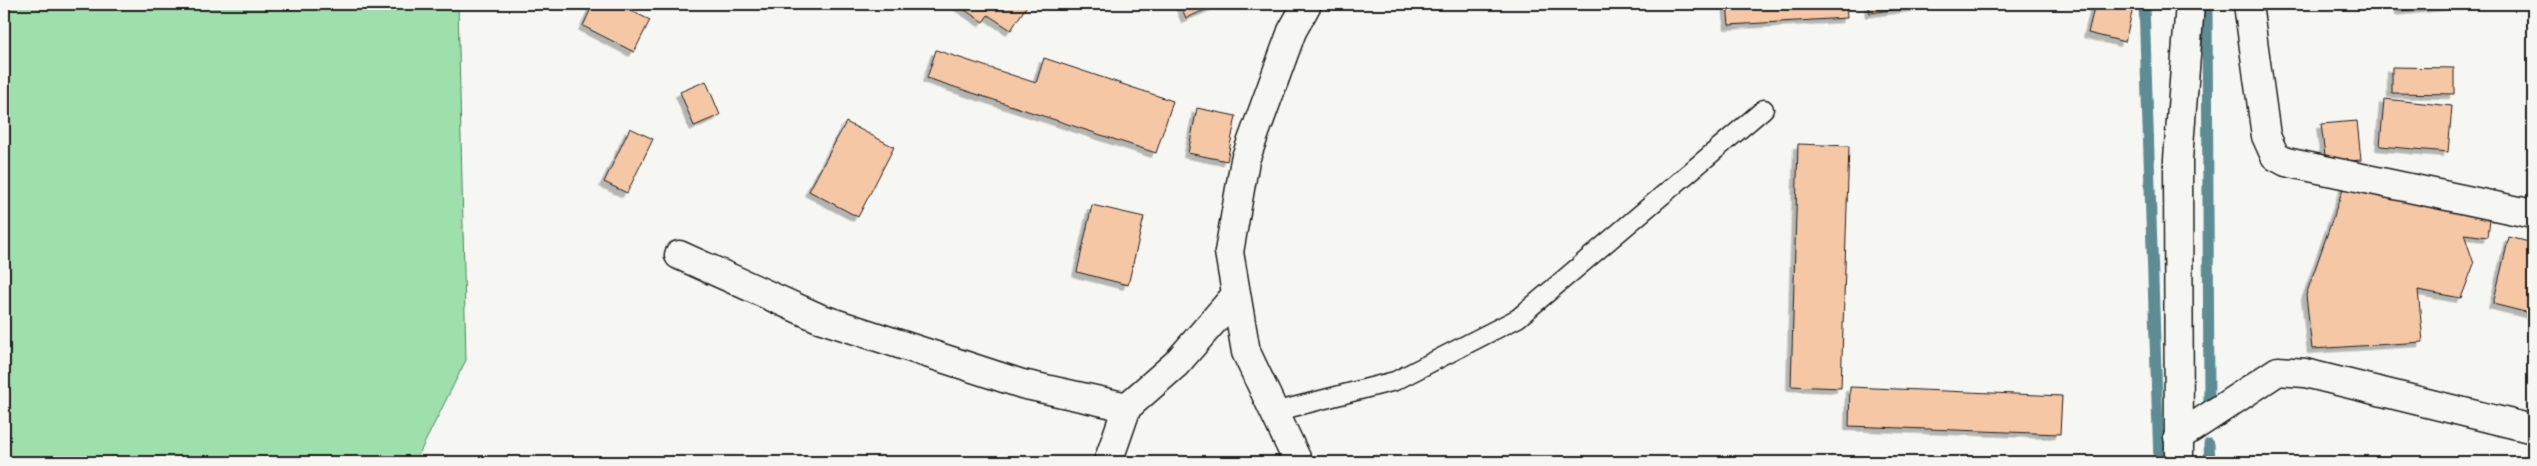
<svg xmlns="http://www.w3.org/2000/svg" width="2537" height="466" viewBox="0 0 2537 466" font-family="'Playpen Sans',sans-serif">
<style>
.green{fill:#9de0ab;stroke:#5c7e64}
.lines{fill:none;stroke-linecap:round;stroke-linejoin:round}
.stream{stroke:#5d8c95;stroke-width:11}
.building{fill:#f5c7a5;stroke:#1c1c1c;filter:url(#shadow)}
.lane-casing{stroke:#1c1c1c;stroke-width:21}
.street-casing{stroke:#1c1c1c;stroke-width:31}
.secondary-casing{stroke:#1c1c1c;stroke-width:31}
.lane{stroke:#f6f6f2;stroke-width:18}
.street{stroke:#f6f6f2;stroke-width:28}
.secondary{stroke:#f6f6f2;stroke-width:28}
</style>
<defs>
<filter id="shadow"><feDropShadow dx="-4.5" dy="4.5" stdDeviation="0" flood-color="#0004"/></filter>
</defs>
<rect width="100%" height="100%" fill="#f6f6f2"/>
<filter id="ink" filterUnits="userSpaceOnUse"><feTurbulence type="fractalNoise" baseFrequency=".02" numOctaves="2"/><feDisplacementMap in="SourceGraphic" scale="10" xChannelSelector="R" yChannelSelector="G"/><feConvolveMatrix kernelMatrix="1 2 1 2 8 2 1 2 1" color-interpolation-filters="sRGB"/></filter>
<g filter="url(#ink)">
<polygon class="green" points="4,4 458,4 466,360 415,462 4,462"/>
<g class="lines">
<g class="stream">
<polyline points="2144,4 2159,462"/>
<polyline points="2207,4 2209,404"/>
<polyline points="2209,444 2210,462"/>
</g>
</g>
<g class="building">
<polygon points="593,4 617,4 650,20 634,52 583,26"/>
<polygon points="956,4 1028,4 1011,30 988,15 983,22"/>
<polygon points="1180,4 1219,4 1186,18"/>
<polygon points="1727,4 1846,4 1847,18 1729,25"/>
<polygon points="1869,4 1935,4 1870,13"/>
<polygon points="2095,4 2134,4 2125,42 2088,33"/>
<polygon points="2399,4 2457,4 2457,5 2399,11"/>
<polygon points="936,50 1036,83 1044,58 1173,101 1156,153 927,78"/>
<polygon points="2392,67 2454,68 2454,94 2392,93"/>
<polygon points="706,81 720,115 694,126 680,92"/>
<polygon points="2384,99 2452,106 2448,152 2380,146"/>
<polygon points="1197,108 1236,116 1227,161 1188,153"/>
<polygon points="2357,121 2361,160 2326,163 2321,124"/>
<polygon points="846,122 894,147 858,217 809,191"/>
<polygon points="630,128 653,139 627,193 604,182"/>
<polygon points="1798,144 1849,146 1841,388 1791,386"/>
<polygon points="2345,183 2491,210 2488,237 2464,234 2474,264 2461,298 2418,290 2423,342 2312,349 2306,295"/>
<polygon points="1092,205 1144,217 1128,285 1077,272"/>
<polygon points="2509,237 2533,243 2533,314 2493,304"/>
<polygon points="1850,387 2062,396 2060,434 1849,426"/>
</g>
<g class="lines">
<g class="lane-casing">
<polyline id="lane" points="1274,412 1395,381 1518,318 1764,109"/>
</g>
<g class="street-casing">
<g id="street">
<polyline points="2248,4 2266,136 2275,156 2286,162 2533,214"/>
<polyline points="679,255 819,318 1022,384 1127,407"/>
<polyline points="2178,437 2278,371 2305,373 2533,429"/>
<polyline points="1108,462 1127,407 1176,364 1236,295"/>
<polyline points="1298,462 1246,352 1229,252 1245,160 1292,31 1307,4"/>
</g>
</g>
<g class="secondary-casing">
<polyline id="secondary" points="2179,462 2178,159 2190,4"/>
</g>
<use href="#lane" class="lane"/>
<use href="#street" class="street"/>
<use href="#secondary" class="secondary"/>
</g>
</g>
<rect width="2537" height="466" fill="none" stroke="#f6f6f2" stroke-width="20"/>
<rect x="10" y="10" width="2517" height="446" fill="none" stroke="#1c1c1c" stroke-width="2" filter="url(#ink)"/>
</svg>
